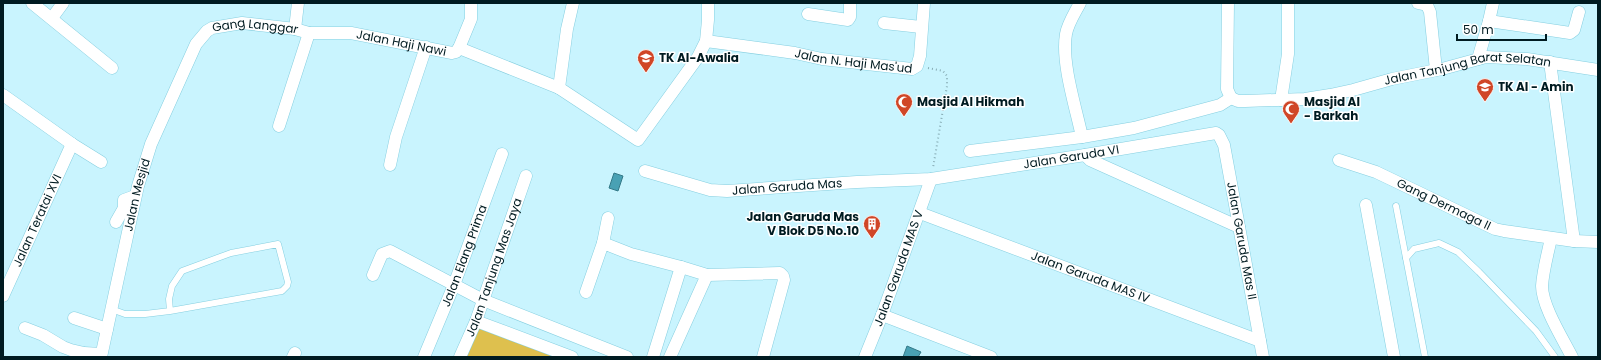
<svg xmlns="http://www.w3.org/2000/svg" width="1601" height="360" viewBox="0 0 1601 360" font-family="Poppins,sans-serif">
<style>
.green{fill:#dec04e}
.water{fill:#49a1b4;stroke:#337988}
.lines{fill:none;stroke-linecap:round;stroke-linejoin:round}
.service-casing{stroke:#86cfe0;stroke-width:7}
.minor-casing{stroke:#86cfe0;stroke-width:13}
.path{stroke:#87acb5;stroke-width:2;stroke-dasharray:1 3;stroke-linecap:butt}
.service{stroke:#fff;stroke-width:6}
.minor{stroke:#fff;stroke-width:12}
.labels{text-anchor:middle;stroke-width:3;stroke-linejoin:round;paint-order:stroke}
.street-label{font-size:12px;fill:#001b21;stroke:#fff}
.poi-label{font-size:12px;font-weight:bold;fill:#001b21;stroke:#fff;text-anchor:start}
</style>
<rect width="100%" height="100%" fill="#c9f4fe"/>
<polygon class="green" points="479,327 560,357 466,357"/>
<g class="water">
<polygon points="614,173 623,176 618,191 609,188"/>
<polygon points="907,346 921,352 918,357 903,357"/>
</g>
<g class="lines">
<g class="service-casing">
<g id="service">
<polyline points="1396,206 1406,258"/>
<polyline points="111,309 125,314 145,314 170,311 282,291 287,286 288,282 278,244 231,253 182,271 172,286 169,299 170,311"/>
<polyline points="1425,357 1406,258 1414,249 1439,243 1458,252 1479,272 1536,331 1555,357"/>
</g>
</g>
<g class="minor-casing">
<g id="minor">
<polyline points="32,3 112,68"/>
<path d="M 1080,3 C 1075,13 1068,23 1066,34 C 1061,63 1076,108 1082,137"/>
<polyline points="1228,3 1227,89 1231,98"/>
<polyline points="1418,3 1427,5 1430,12 1436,70"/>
<polyline points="808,14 848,20 850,17 850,3"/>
<polyline points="52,18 63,3"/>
<polyline points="1489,21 1570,33 1574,30 1579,12"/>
<polyline points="884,23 921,27"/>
<polyline points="295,29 298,3"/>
<path id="s1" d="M 706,41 L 795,53 L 822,59 L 912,69 L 917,66 L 920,56 L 924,3"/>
<polyline points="459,48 559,88 638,140 698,57 706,41 708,20 708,3"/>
<polyline points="1478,59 1489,21 1493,3"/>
<polyline points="1550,62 1574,241"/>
<polyline points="559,88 567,29 573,3"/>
<polyline points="3,95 72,144 101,162"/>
<path id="s2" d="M 1231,98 L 1238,101 L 1245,101 L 1305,99 L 1330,95 L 1353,90 L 1392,79 L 1442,69 L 1486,57 L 1527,59 L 1598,70"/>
<polyline points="1281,100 1288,54 1288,3"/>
<polyline points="279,126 309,33"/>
<polyline points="970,151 1082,137 1134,128 1220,105 1231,98"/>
<polyline points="1085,155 1090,160 1239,227"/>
<path id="s3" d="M 1339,160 L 1376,172 L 1495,229 L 1504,231 L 1574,241 L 1598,242"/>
<polyline points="390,165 396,137 426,47"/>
<path id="s4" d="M 645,171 L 710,190 L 727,191 L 857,182 L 931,179 L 1085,155 L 1216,133 L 1219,135 L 1224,145 L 1263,357"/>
<polyline points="1366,205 1394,357"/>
<path id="s5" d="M 920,213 L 1260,341"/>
<polyline points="116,222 124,208 124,200 135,196"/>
<path d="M 1551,238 C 1548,253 1543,270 1542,286 C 1542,306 1563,339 1572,357"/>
<polyline points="603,243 608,218"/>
<polyline points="373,275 382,254 390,251 483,300 627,357"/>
<polyline points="586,292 603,243 631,254 681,267 707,275 780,273 783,276 784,280 763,357"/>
<path id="s6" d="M 3,296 L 72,144"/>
<polyline points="882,315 991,357"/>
<polyline points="74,318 107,329"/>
<polyline points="476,321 572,357"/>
<polyline points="25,328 43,335 63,347 71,350 84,353 101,354"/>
<path id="s7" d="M 101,357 L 138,186 L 151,144 L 196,44 L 207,31 L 212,28 L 242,23 L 295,29 L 309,33 L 351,33 L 452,53 L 456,52 L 459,48 L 471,19 L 471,3"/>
<polyline points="293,357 295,353"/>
<path id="s8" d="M 424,357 L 454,285 L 502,154"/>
<path id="s9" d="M 460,357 L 476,321 L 526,176"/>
<polyline points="653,357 681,267"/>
<polyline points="670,357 707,275"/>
<path id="s10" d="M 865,357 L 882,315 L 931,179"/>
</g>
</g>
<polyline class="path" points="928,68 943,71 947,76 947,86 933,168"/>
<use href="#service" class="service"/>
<use href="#minor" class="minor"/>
</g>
<defs>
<g id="school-pin" transform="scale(0.9)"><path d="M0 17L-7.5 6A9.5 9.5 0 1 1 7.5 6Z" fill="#d04627" stroke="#fff"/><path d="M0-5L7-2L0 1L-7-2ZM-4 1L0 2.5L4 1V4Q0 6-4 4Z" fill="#fff"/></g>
<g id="mosque-pin" transform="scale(0.9)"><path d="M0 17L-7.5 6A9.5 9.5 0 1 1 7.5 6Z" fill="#d04627" stroke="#fff"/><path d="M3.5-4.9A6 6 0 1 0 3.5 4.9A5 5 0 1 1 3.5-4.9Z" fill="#fff"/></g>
<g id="building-pin" transform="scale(0.9)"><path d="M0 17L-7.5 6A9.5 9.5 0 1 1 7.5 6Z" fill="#d04627" stroke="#fff"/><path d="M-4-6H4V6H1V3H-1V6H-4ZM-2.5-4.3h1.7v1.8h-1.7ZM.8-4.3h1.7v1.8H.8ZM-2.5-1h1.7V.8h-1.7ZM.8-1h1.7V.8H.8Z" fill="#fff"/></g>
</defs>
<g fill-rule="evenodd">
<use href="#school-pin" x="646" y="58"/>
<use href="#school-pin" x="1485" y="87"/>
<use href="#mosque-pin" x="904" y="102"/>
<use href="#mosque-pin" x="1291" y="109"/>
<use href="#building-pin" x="872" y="224"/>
</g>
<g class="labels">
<g class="street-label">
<text dy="4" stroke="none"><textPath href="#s7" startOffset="395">Gang Langgar</textPath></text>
<text dy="4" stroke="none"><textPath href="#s7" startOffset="543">Jalan Haji Nawi</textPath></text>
<text dy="4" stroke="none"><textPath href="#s1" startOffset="149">Jalan N. Haji Mas'ud</textPath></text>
<text dy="4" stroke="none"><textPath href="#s2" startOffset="241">Jalan Tanjung Barat Selatan</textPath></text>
<text dy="4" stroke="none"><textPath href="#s4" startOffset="431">Jalan Garuda VI</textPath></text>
<text dy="4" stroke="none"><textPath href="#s4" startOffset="145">Jalan Garuda Mas</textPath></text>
<text dy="4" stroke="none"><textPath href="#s7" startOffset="166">Jalan Mesjid</textPath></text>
<text dy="4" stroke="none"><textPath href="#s3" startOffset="114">Gang Dermaga II</textPath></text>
<text dy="4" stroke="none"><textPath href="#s6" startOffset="83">Jalan Teratai XVI</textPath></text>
<text dy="4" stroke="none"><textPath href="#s4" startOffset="690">Jalan Garuda Mas II</textPath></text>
<text dy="4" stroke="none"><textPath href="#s8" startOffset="109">Jalan Elang Prima</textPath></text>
<text dy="4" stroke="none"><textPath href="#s9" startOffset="96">Jalan Tanjung Mas Jaya</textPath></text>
<text dy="4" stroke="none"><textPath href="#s10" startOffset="95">Jalan Garuda MAS V</textPath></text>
<text dy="4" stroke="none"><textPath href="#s5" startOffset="182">Jalan Garuda MAS IV</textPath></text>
</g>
<g class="poi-label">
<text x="659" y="62">TK Al-Awalia</text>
<text x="1498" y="91">TK Al - Amin</text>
<text x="917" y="106">Masjid Al Hikmah</text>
<text x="1304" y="106">Masjid Al<tspan x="1304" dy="14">- Barkah</tspan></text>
<text x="859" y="221" text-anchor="end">Jalan Garuda Mas<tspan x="859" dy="14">V Blok D5 No.10</tspan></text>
</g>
</g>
<rect width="1601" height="360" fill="none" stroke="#001b21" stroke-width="8"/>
<path d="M1457 34v6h89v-6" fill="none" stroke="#001b21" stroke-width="2"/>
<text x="1463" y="34" font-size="12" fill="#001b21" stroke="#ffffff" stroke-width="3" paint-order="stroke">50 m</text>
</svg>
